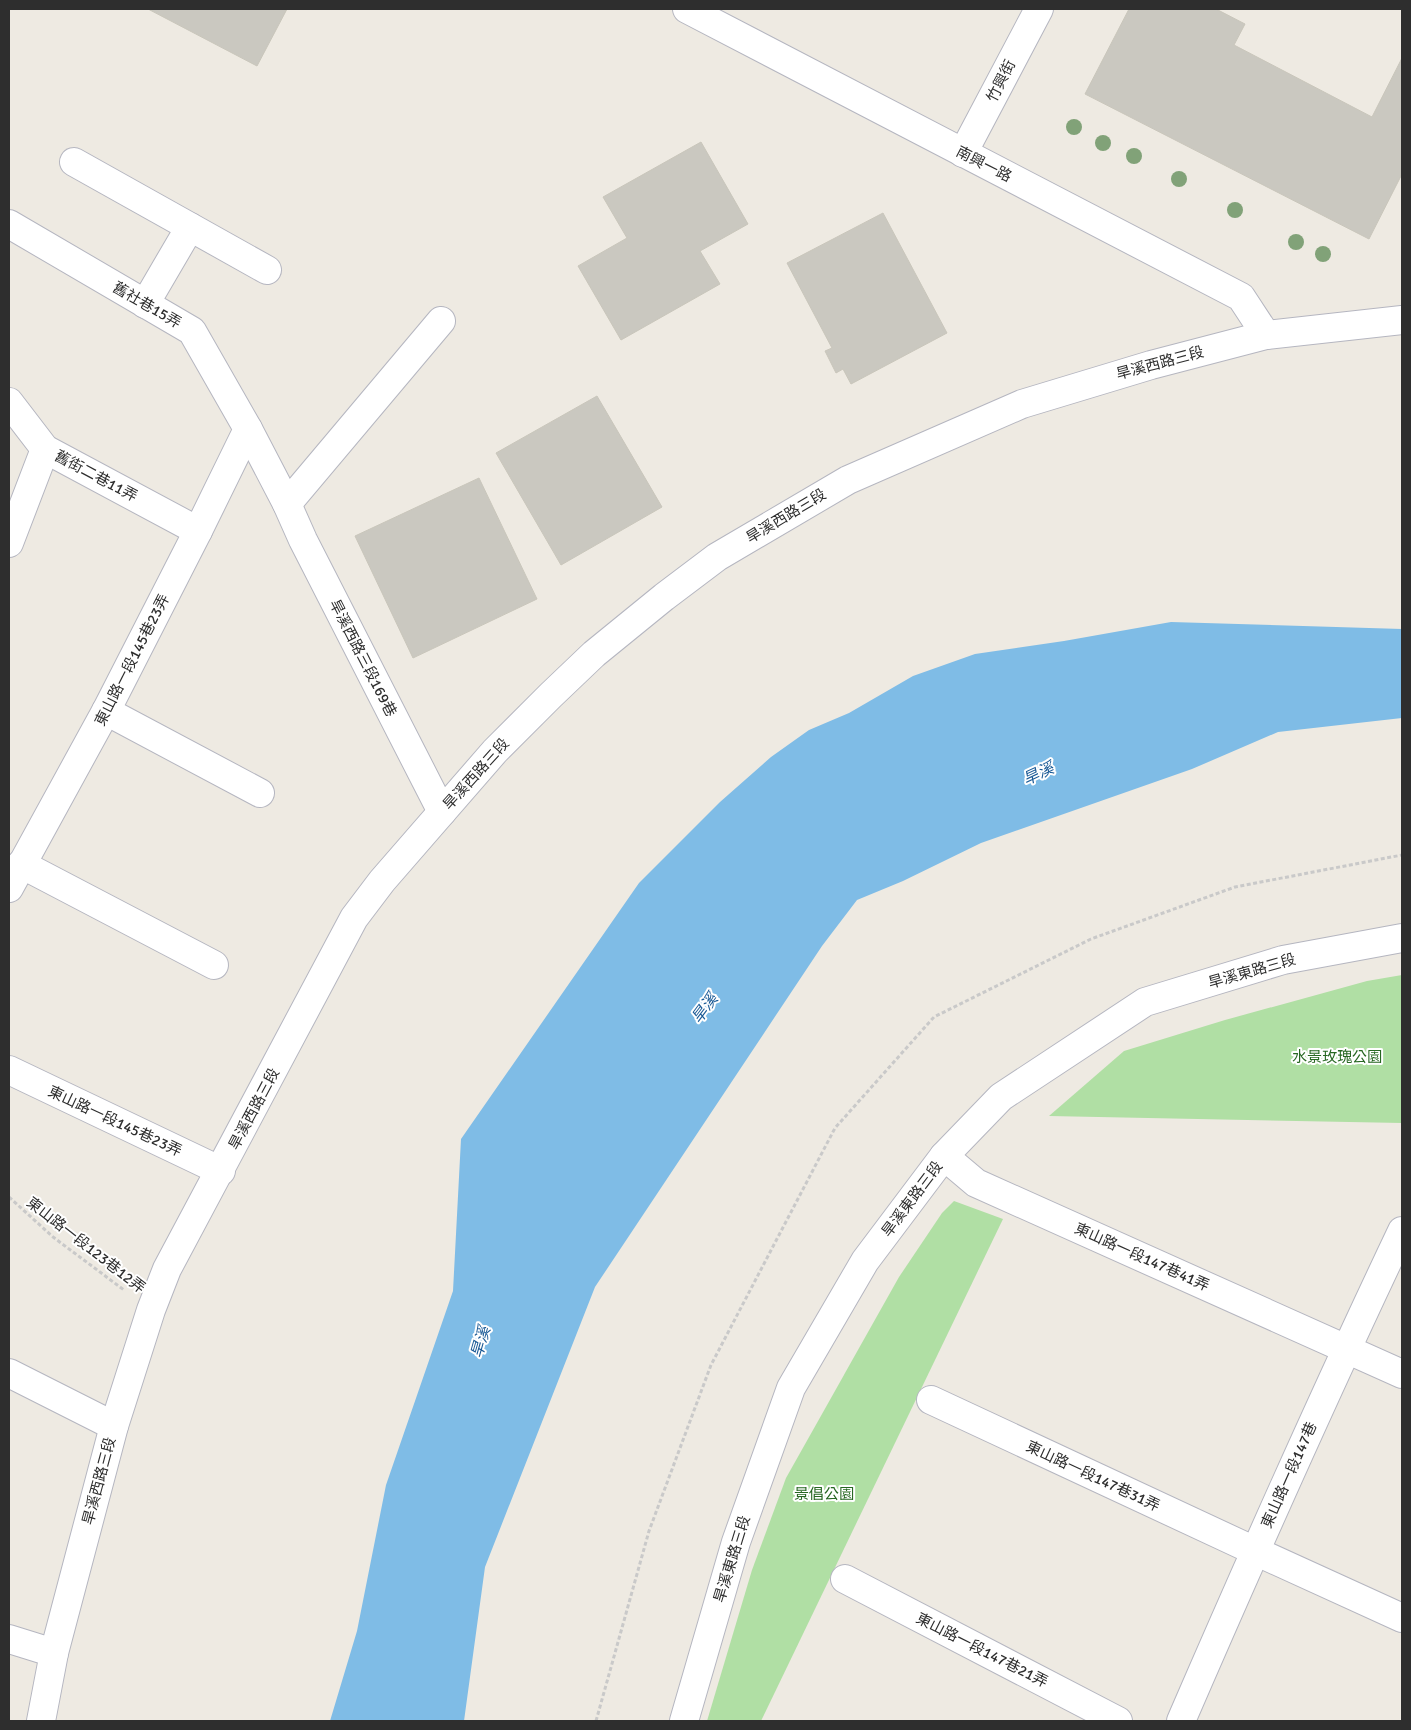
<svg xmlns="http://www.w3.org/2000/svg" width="1411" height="1730" viewBox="0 0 1411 1730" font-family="Signika,'Noto Sans TC',sans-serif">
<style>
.green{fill:#b0dfa4}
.water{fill:#7fbce6}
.building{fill:#cac8c0;stroke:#c9c6bb}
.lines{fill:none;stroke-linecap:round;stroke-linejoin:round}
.minor-casing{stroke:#b5b6c0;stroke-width:30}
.path{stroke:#c9c9c9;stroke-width:3;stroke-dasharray:4 2.5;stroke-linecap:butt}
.minor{stroke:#fff;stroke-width:28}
.tree{fill:#81a278}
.labels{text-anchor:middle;stroke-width:4;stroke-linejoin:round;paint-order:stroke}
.street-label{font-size:15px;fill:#2e2e2e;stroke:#fff}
.park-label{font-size:15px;fill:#276722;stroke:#fff}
.water-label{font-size:16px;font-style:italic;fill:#1a5a96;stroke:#fff}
</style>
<rect width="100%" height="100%" fill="#eeeae2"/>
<g class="green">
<polygon points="1402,975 1402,1123 1049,1116 1124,1051 1225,1020 1367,981"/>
<polygon points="954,1201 1003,1219 761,1721 707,1721 752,1570 786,1478 899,1277 942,1213"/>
</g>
<polygon class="water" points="1171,622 1402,629 1402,718 1278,732 1192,769 981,843 903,881 857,900 822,946 595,1287 485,1567 464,1721 330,1721 357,1631 386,1485 453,1291 461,1139 639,883 720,802 771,757 809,730 849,713 913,676 975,654 1064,641"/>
<g class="building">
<polygon points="148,9 287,9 257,66"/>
<polygon points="1129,9 1216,9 1245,24 1234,45 1372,117 1402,58 1402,174 1369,239 1085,94"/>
<polygon points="701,142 748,224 700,251 720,284 621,340 578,266 627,238 603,197"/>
<polygon points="883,213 947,333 851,384 843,369 836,373 825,351 832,348 787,263"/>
<polygon points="597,396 662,507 561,565 496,453"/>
<polygon points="479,478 537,599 413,658 355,536"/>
</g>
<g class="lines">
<g class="minor-casing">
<g id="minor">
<polyline points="687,9 1241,297 1266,335"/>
<polyline points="963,153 1039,9"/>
<polyline points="74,162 267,270"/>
<polyline points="9,224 192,331 248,429 287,504 303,540 442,812"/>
<polyline points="145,304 190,227"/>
<polyline points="9,402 45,449 198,531"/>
<polyline points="287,504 441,321"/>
<polyline points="9,543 45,449"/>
<polyline points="106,711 260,793"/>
<polyline points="21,864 214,965"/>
<polyline points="9,888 106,711 198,531 248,429"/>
<polyline points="9,1070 221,1171"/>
<polyline points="944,1156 976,1183 1402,1374"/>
<polyline points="9,1373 114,1426"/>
<polyline points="931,1400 1255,1551 1402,1618"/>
<polyline points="845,1579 1118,1721"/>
<polyline points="9,1639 54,1653"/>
<polyline points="41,1721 54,1653 114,1426 151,1310 167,1269 354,918 382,881 495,751 551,695 594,654 664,597 717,557 848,480 1022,404 1151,365 1266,335 1402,320"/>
<polyline points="684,1721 736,1542 791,1388 865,1261 944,1156 1001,1097 1145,1002 1283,960 1402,938"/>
<path d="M 1181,1721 C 1252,1557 1325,1393 1402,1231"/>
</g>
</g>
<g class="path">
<polyline points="9,1197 53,1237 124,1290"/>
<polyline points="596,1721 649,1531 711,1365 835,1128 934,1017 1091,939 1235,887 1402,855"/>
</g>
<use href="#minor" class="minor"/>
</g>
<g class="tree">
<circle cx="1074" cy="127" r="8"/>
<circle cx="1103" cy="143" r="8"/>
<circle cx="1134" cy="156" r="8"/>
<circle cx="1179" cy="179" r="8"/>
<circle cx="1235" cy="210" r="8"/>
<circle cx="1296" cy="242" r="8"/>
<circle cx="1323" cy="254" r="8"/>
</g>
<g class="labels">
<g class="street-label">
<text transform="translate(1001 81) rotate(-63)" y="5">竹興街</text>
<text transform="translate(984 164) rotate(27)" y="5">南興一路</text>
<text transform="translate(147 305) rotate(30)" y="5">舊社巷15弄</text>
<text transform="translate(1160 363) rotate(-15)" y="5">旱溪西路三段</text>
<text transform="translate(96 476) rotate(28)" y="5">舊街二巷11弄</text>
<text transform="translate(786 516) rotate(-31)" y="5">旱溪西路三段</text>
<text transform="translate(363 658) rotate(63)" y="5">旱溪西路三段169巷</text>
<text transform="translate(132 660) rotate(-63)" y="5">東山路一段145巷23弄</text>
<text transform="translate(476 774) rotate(-48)" y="5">旱溪西路三段</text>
<text transform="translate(1252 971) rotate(-16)" y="5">旱溪東路三段</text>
<text transform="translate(254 1109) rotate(-62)" y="5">旱溪西路三段</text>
<text transform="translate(115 1121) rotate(25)" y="5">東山路一段145巷23弄</text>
<text transform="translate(912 1199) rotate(-53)" y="5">旱溪東路三段</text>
<text transform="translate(86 1245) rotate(38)" y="5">東山路一段123巷12弄</text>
<text transform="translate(1142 1257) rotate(24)" y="5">東山路一段147巷41弄</text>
<text transform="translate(1289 1475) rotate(-66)" y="5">東山路一段147巷</text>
<text transform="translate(1093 1476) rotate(25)" y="5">東山路一段147巷31弄</text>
<text transform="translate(99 1481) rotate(-75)" y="5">旱溪西路三段</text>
<text transform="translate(732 1559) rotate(-73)" y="5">旱溪東路三段</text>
<text transform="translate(982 1650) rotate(27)" y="5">東山路一段147巷21弄</text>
</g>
<g class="park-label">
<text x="1337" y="1062">水景玫瑰公園</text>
<text x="824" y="1499">景倡公園</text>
</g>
<g class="water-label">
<text transform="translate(1038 773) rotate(-25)" y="6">旱溪</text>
<text transform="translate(704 1008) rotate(-53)" y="6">旱溪</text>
<text transform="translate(480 1342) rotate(-74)" y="6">旱溪</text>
</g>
</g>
<rect width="1411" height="1730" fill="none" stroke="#2e2e2e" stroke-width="20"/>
</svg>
